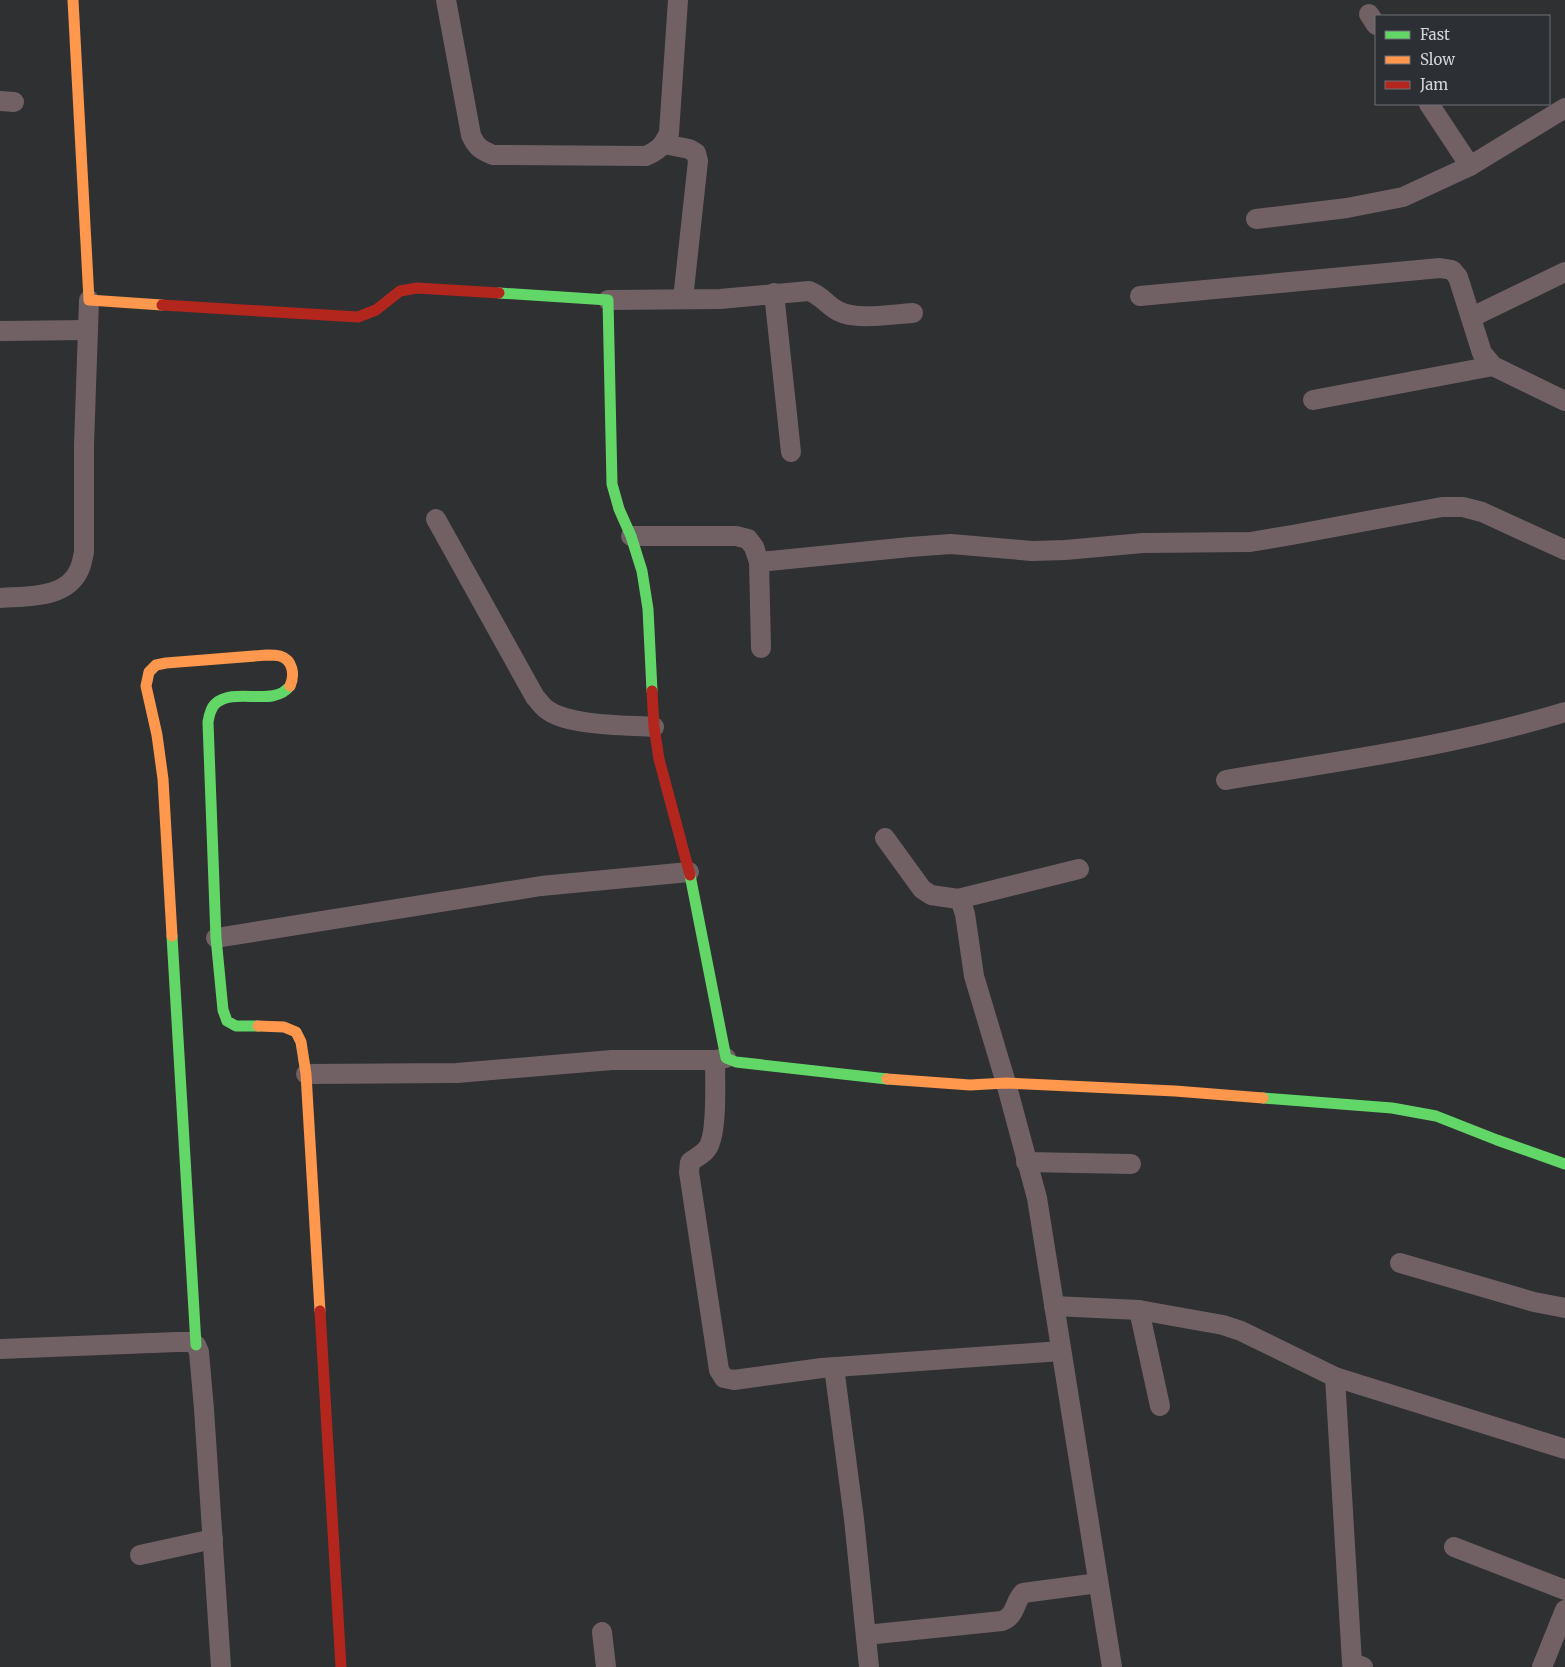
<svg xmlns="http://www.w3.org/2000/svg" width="1565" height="1667" viewBox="0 0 1565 1667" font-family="Merriweather,serif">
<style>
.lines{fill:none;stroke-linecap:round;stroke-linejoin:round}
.street{stroke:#716165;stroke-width:20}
.fast{stroke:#63d668;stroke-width:11}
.slow{stroke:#ff974d;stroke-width:11}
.jam{stroke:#b3261e;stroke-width:11}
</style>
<rect width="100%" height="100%" fill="#2e3032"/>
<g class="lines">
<g class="street">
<path d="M 446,0 L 471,135 C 476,147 481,150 493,155 L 646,156 C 659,150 663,146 669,133 L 678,0"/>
<polyline points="1369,14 1376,25"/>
<polyline points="0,101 14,102"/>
<polyline points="1429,104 1470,166"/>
<polyline points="664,144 689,149 696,153 698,161 683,299"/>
<polyline points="1256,219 1347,208 1403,197 1470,166 1565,108"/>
<polyline points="774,293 791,452"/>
<polyline points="1140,296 1440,268 1452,270 1458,277 1482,353 1493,366 1565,401"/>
<path d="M 608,300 L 720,299 L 809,291 C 821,295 828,306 838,311 C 857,321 892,314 913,313"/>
<polyline points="1472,317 1565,272"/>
<polyline points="0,331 88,330"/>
<polyline points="1313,400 1493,366"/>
<path d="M 436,519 L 535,697 C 539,701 543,708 549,711 C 572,726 626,725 654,727"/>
<polyline points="631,536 736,536 748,539 754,547 759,562 761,648"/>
<polyline points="759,562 910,547 951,544 1032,551 1065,550 1143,543 1250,542 1292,535 1442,507 1463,507 1482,512 1565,550"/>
<path d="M 0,598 C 28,596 68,599 80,568 C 82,563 83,557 84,552 L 84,445 L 89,300"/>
<path d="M 1226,780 C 1340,761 1454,746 1565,712"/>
<polyline points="885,838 922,889 931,895 958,899 962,905 965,914 974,976 1006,1083 1037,1198 1112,1667"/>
<polyline points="958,899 1079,869"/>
<polyline points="216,938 541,886 689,872"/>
<path d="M 715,1060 C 715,1079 718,1138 706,1150 C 702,1155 695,1158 690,1162 L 689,1172 L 719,1370 L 724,1378 L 734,1380 L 822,1368 L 1061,1351"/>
<polyline points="306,1074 457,1073 612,1060 715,1060 726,1058"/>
<polyline points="1026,1162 1131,1164"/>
<polyline points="1400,1263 1534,1302 1565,1308"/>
<polyline points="1054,1306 1139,1310 1223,1325 1241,1331 1335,1377 1565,1449"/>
<polyline points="1139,1310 1160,1406"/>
<polyline points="0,1349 177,1342 190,1342 196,1345 199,1352 204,1409 221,1667"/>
<polyline points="834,1367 854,1519 869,1667"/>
<polyline points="1335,1377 1352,1663 1363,1667"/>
<polyline points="1454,1547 1565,1590"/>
<polyline points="140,1555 213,1539"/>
<polyline points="602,1632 606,1667"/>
<path d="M 866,1635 L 1002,1621 C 1016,1616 1014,1602 1023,1593 L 1098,1583"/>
<polyline points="1542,1667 1565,1610"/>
</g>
<g class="fast">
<polyline points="499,293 608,300 612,484 619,509 631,536 642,571 648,609 652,691"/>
<polyline points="690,875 726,1058 736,1062 887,1079"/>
<polyline points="172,936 196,1345"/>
<path d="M 258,1026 L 236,1026 L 227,1021 L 223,1010 L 216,938 L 208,722 C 209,716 211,708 215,704 C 235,686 273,708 290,686"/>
<polyline points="1263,1098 1392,1108 1436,1116 1497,1140 1565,1164"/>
</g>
<g class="slow">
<polyline points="73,0 89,300 162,305"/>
<path d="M 172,936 L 163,779 L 157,735 L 146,686 L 149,672 L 156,665 L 166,663 L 267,655 C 271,655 276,655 280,656 C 293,660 295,675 290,686"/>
<polyline points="258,1026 284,1027 296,1032 301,1042 306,1074 320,1311"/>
<polyline points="887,1079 970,1085 1006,1083 1175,1091 1263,1098"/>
</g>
<g class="jam">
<polyline points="162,305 358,317 376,310 400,291 417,288 499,293"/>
<polyline points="652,691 654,727 659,759 690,875"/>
<polyline points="320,1311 341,1667"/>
</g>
</g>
<rect x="1375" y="15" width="175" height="90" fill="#2c2f34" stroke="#6e7175"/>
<rect x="1385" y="31" width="25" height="8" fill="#63d668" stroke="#6e7175"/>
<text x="1420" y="40" font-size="15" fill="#d2d4d7">Fast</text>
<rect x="1385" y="56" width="25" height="8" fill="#ff974d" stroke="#6e7175"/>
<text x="1420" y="65" font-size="15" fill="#d2d4d7">Slow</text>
<rect x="1385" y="81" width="25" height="8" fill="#b3261e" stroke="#6e7175"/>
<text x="1420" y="90" font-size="15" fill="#d2d4d7">Jam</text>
</svg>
